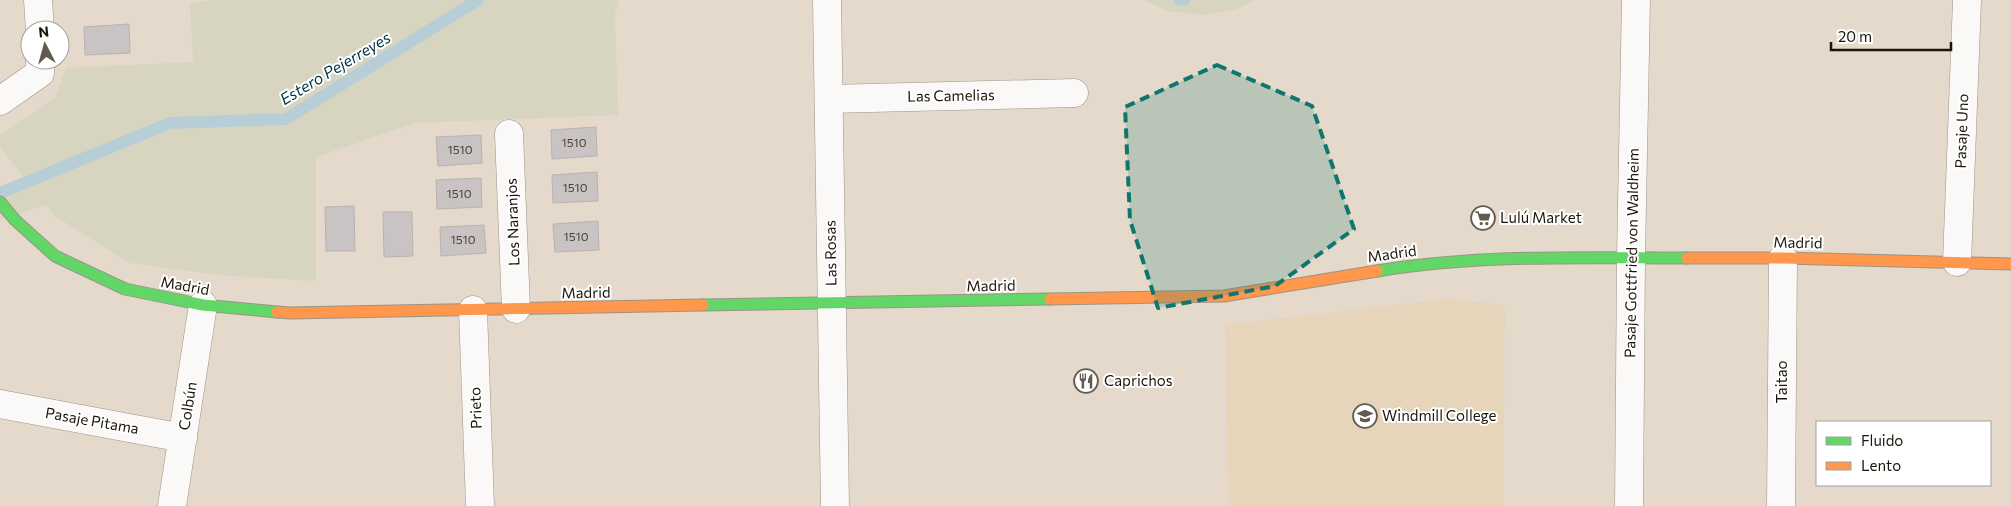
<svg xmlns="http://www.w3.org/2000/svg" width="2011" height="506" viewBox="0 0 2011 506" font-family="Commissioner,sans-serif">
<style>
.built{fill:#e6d4bb}
.green{fill:#d7d5bf}
.lines{fill:none;stroke-linecap:round;stroke-linejoin:round}
.stream{stroke:#b8ced6;stroke-width:12}
.building{fill:#c9c4c3;stroke:#b8b3b2}
.street-casing{stroke:#9c9489;stroke-width:29}
.fast-casing{stroke:#9c9489;stroke-width:13}
.slow-casing{stroke:#9c9489;stroke-width:13}
.street{stroke:#fbf9f7;stroke-width:28}
.fast{stroke:#63d668;stroke-width:11}
.slow{stroke:#ff974d;stroke-width:11}
.marked{fill:#0f766e;fill-opacity:0.2;stroke:#0f766e;stroke-width:4;stroke-dasharray:10 6;stroke-linejoin:round}
.labels{text-anchor:middle;stroke-width:4;stroke-linejoin:round;paint-order:stroke}
.number-label{font-size:12px;fill:#474139}
.street-label{font-size:15px;fill:#1c150b;stroke:#fff}
.poi-label{font-size:15px;fill:#1c150b;stroke:#fff;text-anchor:start}
.water-label{font-size:16px;font-style:italic;fill:#003448;stroke:#fff}
</style>
<rect width="100%" height="100%" fill="#e4d9ca"/>
<polygon class="built" points="1447,299 1505,305 1503,506 1229,506 1225,325"/>
<g class="green">
<polygon points="210,0 619,0 615,13 618,115 415,123 316,157 316,281 220,275 129,263 55,216 46,205 0,220 0,187 25,179 0,147 0,135 55,98 66,68 193,62 190,4"/>
<polygon points="1144,0 1256,0 1237,9 1206,15 1167,11"/>
</g>
<g class="lines">
<g class="stream">
<polyline points="1180,0 1184,0"/>
<polyline points="0,193 170,123 286,119 478,0"/>
</g>
</g>
<g class="building">
<polygon points="129,24 130,53 85,55 84,27"/>
<polygon points="596,127 597,156 552,159 551,130"/>
<polygon points="481,135 482,163 438,166 436,137"/>
<polygon points="597,172 598,201 553,203 552,175"/>
<polygon points="481,178 482,207 437,209 436,180"/>
<polygon points="354,206 355,251 326,251 325,207"/>
<polygon points="383,212 412,212 413,256 384,257"/>
<polygon points="598,221 599,250 555,252 553,224"/>
<polygon points="484,225 486,253 441,256 440,227"/>
</g>
<g class="lines">
<g class="street-casing">
<g id="street">
<polyline points="38,0 40,30"/>
<polyline points="827,0 835,506"/>
<polyline points="829,99 1074,93"/>
<polyline points="0,101 40,73 40,60"/>
<polyline points="509,134 516,309"/>
<polyline points="1957,262 1967,0"/>
<polyline points="473,310 480,506"/>
<polyline points="0,404 183,438"/>
<polyline points="172,506 203,305"/>
<polyline points="1629,506 1631,257 1636,0"/>
<polyline points="1781,506 1783,258"/>
</g>
</g>
<g class="fast-casing">
<g id="fast">
<polyline points="0,202 15,220 55,256 125,289 203,305 277,312"/>
<path d="M 1377,271 C 1480,254 1583,258 1687,258"/>
<polyline points="703,305 1050,299"/>
</g>
</g>
<g class="slow-casing">
<g id="slow">
<polyline points="1687,258 1783,258 2011,264"/>
<polyline points="1050,299 1224,296 1377,271"/>
<polyline points="277,312 291,313 703,305"/>
</g>
</g>
<use href="#street" class="street"/>
<use href="#fast" class="fast"/>
<use href="#slow" class="slow"/>
</g>
<path class="marked" d="M 1217,65 L 1312,106 L 1354,229 L 1275,286 L 1158,308 L 1130,220 L 1125,107 Z"/>
<defs>
<g id="supermarket-ring" transform="scale(1.25)"><circle r="9.5" fill="#fff" stroke="#625a4e" stroke-width="1.5"/><path d="M-6-5.5h2.5l.6 2H6L4.5 2H-2.5L-4.4-4H-6ZM-1.5 3.2a1.3 1.3 0 1 0 .1 0ZM3 3.2a1.3 1.3 0 1 0 .1 0Z" fill="#625a4e"/></g>
<g id="restaurant-ring" transform="scale(1.25)"><circle r="9.5" fill="#fff" stroke="#625a4e" stroke-width="1.5"/><path d="M-5-6h1v4h1v-4h1v4h1v-4h1v5L-1.5 .5V6h-2V.5L-5-1ZM5-6V6H3V1.5H1.5Q1.5-4 5-6Z" fill="#625a4e"/></g>
<g id="school-ring" transform="scale(1.25)"><circle r="9.5" fill="#fff" stroke="#625a4e" stroke-width="1.5"/><path d="M0-5L7-2L0 1L-7-2ZM-4 1L0 2.5L4 1V4Q0 6-4 4Z" fill="#625a4e"/></g>
</defs>
<g fill-rule="evenodd">
<use href="#supermarket-ring" x="1483" y="218"/>
<use href="#restaurant-ring" x="1086" y="381"/>
<use href="#school-ring" x="1365" y="416"/>
</g>
<g class="labels">
<g class="number-label">
<text x="574" y="147">1510</text>
<text x="460" y="154">1510</text>
<text x="575" y="192">1510</text>
<text x="459" y="198">1510</text>
<text x="576" y="241">1510</text>
<text x="463" y="244">1510</text>
</g>
<g class="street-label">
<text transform="translate(951 96) rotate(-1)" y="5">Las Camelias</text>
<text transform="translate(1962 131) rotate(-88)" y="5">Pasaje Uno</text>
<text transform="translate(513 222) rotate(-92)" y="5">Los Naranjos</text>
<text transform="translate(1798 243) rotate(1)" y="5">Madrid</text>
<text transform="translate(831 253) rotate(-91)" y="5">Las Rosas</text>
<text transform="translate(1632 253) rotate(-89)" y="5">Pasaje Gottfried von Waldheim</text>
<text transform="translate(1392 254) rotate(-8)" y="5">Madrid</text>
<text transform="translate(185 286) rotate(10)" y="5">Madrid</text>
<text transform="translate(991 286) rotate(-1)" y="5">Madrid</text>
<text transform="translate(586 293) rotate(-1)" y="5">Madrid</text>
<text transform="translate(1782 382) rotate(-90)" y="5">Taitao</text>
<text transform="translate(188 406) rotate(-81)" y="5">Colbún</text>
<text transform="translate(476 408) rotate(-92)" y="5">Prieto</text>
<text transform="translate(92 421) rotate(10)" y="5">Pasaje Pitama</text>
</g>
<g class="poi-label">
<text x="1500" y="223">Lulú Market</text>
<text x="1104" y="386">Caprichos</text>
<text x="1382" y="421">Windmill College</text>
</g>
<g class="water-label">
<text transform="translate(335 68) rotate(-31)" y="6">Estero Pejerreyes</text>
</g>
</g>
<rect x="1816" y="421" width="175" height="65" fill="#ffffff" stroke="#a4a19d"/>
<rect x="1826" y="437" width="25" height="8" fill="#63d668" stroke="#a4a19d"/>
<text x="1861" y="446" font-size="15" fill="#1c150b">Fluido</text>
<rect x="1826" y="462" width="25" height="8" fill="#ff974d" stroke="#a4a19d"/>
<text x="1861" y="471" font-size="15" fill="#1c150b">Lento</text>
<g transform="translate(45 45) rotate(354)"><circle r="24" fill="#ffffff" stroke="#a4a19d"/>
<path d="M0-4L9 19L0 12L-9 19Z" fill="#625a4e"/>
<text y="-8" font-size="14" font-weight="bold" text-anchor="middle" fill="#1c150b">N</text>
</g>
<path d="M1831 42v8h120v-8" fill="none" stroke="#1c150b" stroke-width="2.5"/>
<text x="1838" y="42" font-size="15" fill="#1c150b" stroke="#ffffff" stroke-width="4" paint-order="stroke">20 m</text>
</svg>
